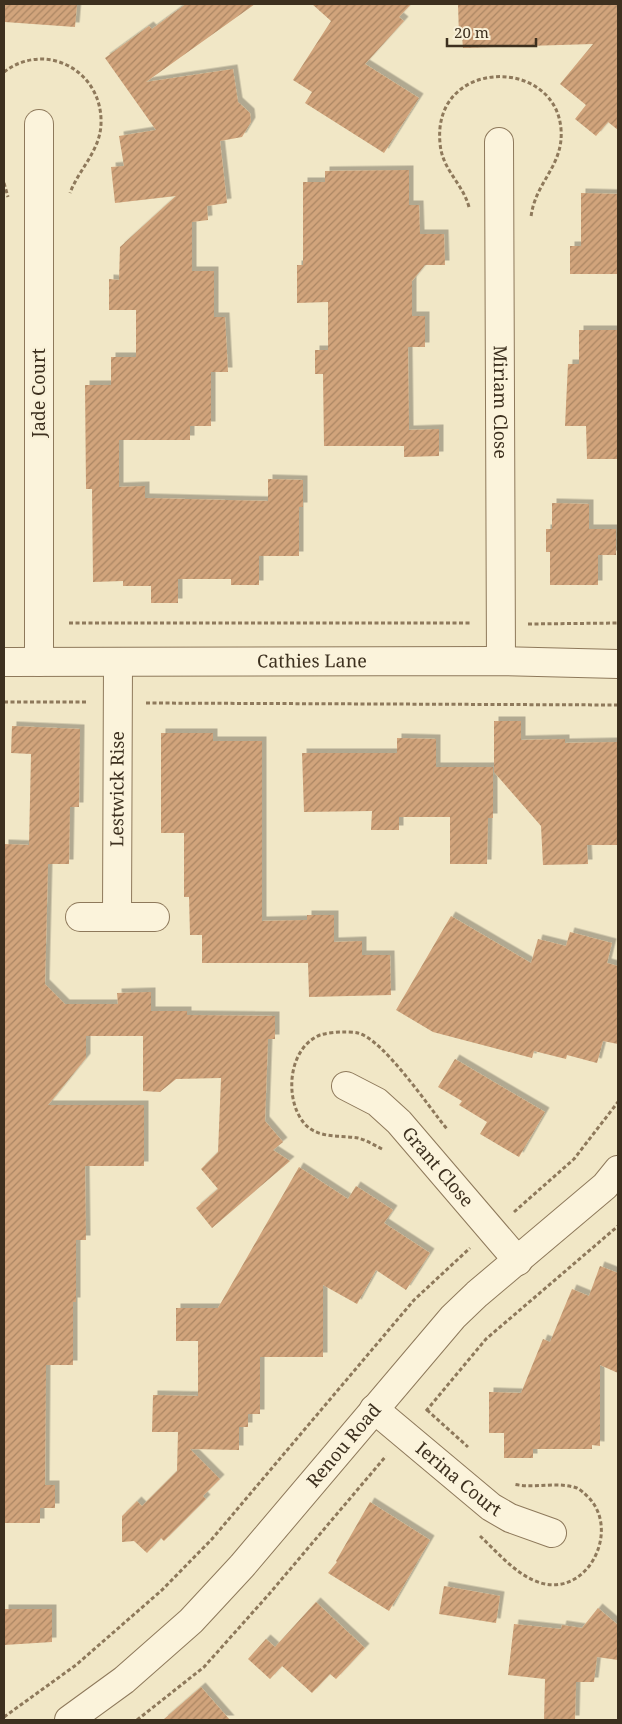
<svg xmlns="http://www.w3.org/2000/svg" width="622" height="1724" viewBox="0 0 622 1724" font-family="'Noto Serif',serif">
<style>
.building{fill:url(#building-hatch);filter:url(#shadow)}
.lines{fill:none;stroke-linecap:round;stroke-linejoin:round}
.minor-casing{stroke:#8e795b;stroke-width:30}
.path{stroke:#8e795b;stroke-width:3;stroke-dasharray:4 2.5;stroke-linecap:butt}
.minor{stroke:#fbf3db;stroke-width:28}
.labels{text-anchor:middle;stroke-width:4.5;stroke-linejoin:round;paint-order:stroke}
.street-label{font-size:18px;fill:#3d301f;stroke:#f8f0d7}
</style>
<defs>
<pattern id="building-hatch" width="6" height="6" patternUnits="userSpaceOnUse" patternTransform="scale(1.25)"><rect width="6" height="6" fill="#d1a47b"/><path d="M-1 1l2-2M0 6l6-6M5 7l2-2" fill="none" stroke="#ab8664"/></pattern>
<filter id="shadow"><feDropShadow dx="4.5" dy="-4.5" stdDeviation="0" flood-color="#0004"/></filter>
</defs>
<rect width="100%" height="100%" fill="#f1e7c6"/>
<g class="building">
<polygon points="5,4 77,4 75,27 5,22"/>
<polygon points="186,4 255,4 146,82 233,69 238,102 250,113 251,122 242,137 220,141 227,203 207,206 208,220 192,222 192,271 214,271 214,317 225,317 228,372 211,372 211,426 190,426 190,440 119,440 119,487 145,486 145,498 268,501 268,479 303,480 303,507 299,507 299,556 259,556 259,585 231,585 231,579 178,579 178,603 151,603 151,586 123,586 123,581 93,582 92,489 86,489 85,385 111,385 111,357 136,357 136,310 109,310 109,279 119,280 120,247 176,196 115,203 111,167 124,166 119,136 156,130 105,58 149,26 152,29"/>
<polygon points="312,4 411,4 399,17 404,21 365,64 419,98 384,153 305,103 312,92 293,80 331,21"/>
<polygon points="458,4 618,4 618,130 608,122 596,136 575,119 586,105 560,84 593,44 463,48 462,36 459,36"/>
<polygon points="409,170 409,205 419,205 420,234 444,234 445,265 425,265 412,281 412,316 425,316 425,347 408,347 409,430 439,429 439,456 404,457 404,446 324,446 323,374 315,374 315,350 328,350 328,302 297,303 297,265 303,265 303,182 325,182 325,171"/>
<polygon points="581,193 618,194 618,274 570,274 570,246 581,246"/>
<polygon points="579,330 618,330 618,459 587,459 586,426 565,426 568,364 579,364"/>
<polygon points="552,503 589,504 589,529 616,529 616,555 598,555 598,585 550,585 550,552 546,552 546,529 552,529"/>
<polygon points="494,721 521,721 521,740 565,739 565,743 618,742 618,845 587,845 588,864 543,865 541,826 494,772"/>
<polygon points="12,726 80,729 79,807 70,807 69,864 48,864 45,984 65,1004 118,1004 117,993 151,992 151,1011 187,1011 187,1015 275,1016 275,1039 268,1039 265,1121 283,1142 273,1150 290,1161 212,1228 196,1208 218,1189 201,1169 218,1152 221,1078 176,1079 160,1092 143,1091 143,1036 86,1036 86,1058 48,1105 144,1105 144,1166 85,1166 86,1240 76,1240 76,1302 73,1302 73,1365 46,1365 45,1485 55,1485 55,1508 40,1508 40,1523 4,1523 4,844 29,845 31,754 11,753"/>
<polygon points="161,733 213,733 213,741 262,741 262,921 307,920 307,915 334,915 334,942 362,941 362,955 390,955 391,995 309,997 308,963 202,963 202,935 190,935 189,897 184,897 184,833 161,833"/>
<polygon points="397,738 436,739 436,767 493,767 493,818 488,818 487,864 450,864 450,817 399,817 399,830 371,830 372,811 304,812 302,753 397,753"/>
<polygon points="451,916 531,963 538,939 566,946 570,932 612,943 607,963 618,966 618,1044 603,1041 597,1063 567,1055 566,1059 534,1051 532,1058 433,1032 396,1010"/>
<polygon points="455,1059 545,1112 519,1157 480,1134 487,1122 459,1105 462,1101 438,1087"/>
<polygon points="299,1167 348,1199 356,1186 393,1210 384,1223 430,1253 406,1290 376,1270 357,1304 323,1285 323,1357 260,1357 260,1414 248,1414 248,1427 239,1427 239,1450 190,1449 220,1479 203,1496 206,1499 164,1541 161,1538 147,1553 134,1541 122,1542 122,1516 137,1501 142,1506 177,1471 178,1432 152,1432 153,1395 198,1396 198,1341 176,1341 176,1308 218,1308"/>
<polygon points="600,1266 618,1273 618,1373 600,1365 600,1446 592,1445 592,1449 533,1449 533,1458 504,1458 504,1433 489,1433 489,1392 521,1393 543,1339 550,1342 572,1289 589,1296"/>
<polygon points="370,1502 430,1540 389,1611 328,1573 337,1562 336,1561"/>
<polygon points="444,1586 500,1596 496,1623 439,1614"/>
<polygon points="316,1602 365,1648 336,1679 330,1674 312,1693 282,1666 270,1679 248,1659 266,1639 275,1647"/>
<polygon points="598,1608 618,1625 618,1660 597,1657 594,1682 576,1682 575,1720 544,1720 545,1679 508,1675 514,1624 561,1629 562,1625 582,1628"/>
<polygon points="4,1609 52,1609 52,1642 4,1645"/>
<polygon points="201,1687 230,1720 163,1720"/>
</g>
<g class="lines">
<g class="minor-casing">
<g id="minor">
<polyline points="39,124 39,662"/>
<path id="s1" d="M 499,142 L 501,661"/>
<path id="s2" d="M 4,662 L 501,661 L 618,664"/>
<polyline points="80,917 155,917"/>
<path id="s3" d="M 117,917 L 118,662"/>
<path id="s4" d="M 346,1086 L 377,1102 L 399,1122 L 518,1261"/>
<path id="s5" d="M 374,1409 L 491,1507 L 510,1518 L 552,1533"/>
<path id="s6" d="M 69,1720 L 124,1680 L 191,1621 L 242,1566 L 453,1317 L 477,1294 L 605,1186 L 618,1170"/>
</g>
</g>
<g class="path">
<path d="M 4,72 C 46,40 103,71 101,124 C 100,151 79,169 70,193"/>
<polyline points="4,183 8,197"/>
<path d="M 469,207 C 462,182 442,170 440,143 C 432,58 555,56 561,129 C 564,166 535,182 531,217"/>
<polyline points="69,623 472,623"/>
<polyline points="528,624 618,623"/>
<polyline points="4,702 88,702"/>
<polyline points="146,703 618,705"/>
<path d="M 382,1149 C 374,1145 366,1140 358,1138 C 340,1135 317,1139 304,1123 C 284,1099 288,1048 320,1035 C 327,1033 336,1032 343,1032 C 348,1032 354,1032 358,1033 C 384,1040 428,1106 447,1129"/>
<polyline points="514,1212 574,1159 618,1102"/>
<polyline points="427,1410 468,1447"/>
<polyline points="426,1411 486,1339 618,1226"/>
<path d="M 480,1536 C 496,1551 513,1571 533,1580 C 584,1604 622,1533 589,1498 C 585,1494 581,1490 577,1488 C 556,1481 535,1489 513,1484"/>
<polyline points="4,1717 76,1665 162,1590 212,1539 414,1300 470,1248"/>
<polyline points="137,1720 204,1667 270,1593 386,1456"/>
</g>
<use href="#minor" class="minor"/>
</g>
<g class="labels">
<g class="street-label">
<text transform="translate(39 393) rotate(-90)" y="6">Jade Court</text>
<text dy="6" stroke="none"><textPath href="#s1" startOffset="260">Miriam Close</textPath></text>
<text dy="6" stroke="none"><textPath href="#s2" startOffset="308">Cathies Lane</textPath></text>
<text dy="6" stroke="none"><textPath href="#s3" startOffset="128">Lestwick Rise</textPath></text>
<text dy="6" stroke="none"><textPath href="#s4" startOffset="124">Grant Close</textPath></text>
<text dy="6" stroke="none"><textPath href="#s6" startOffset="390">Renou Road</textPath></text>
<text dy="6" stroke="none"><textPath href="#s5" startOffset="110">Ierina Court</textPath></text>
</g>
</g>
<rect width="622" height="1724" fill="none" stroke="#3d301f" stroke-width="10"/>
<path d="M447 38v8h89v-8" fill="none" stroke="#3d301f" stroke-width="2.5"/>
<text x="454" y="38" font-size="15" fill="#3d301f" stroke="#f8f0d7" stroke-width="4" paint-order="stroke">20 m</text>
</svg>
